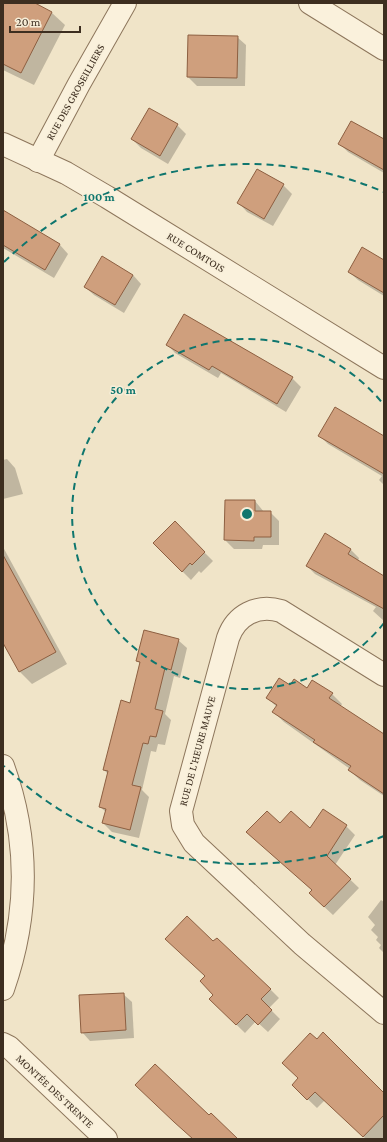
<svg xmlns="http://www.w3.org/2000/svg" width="387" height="1142" viewBox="0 0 387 1142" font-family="'Crimson Pro',serif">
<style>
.shadow{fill:#0003}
.building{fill:#cf9f7d;stroke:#8d5f41}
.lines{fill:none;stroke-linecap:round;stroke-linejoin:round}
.minor-casing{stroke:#8d765c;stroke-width:24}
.tertiary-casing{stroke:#8d765c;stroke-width:24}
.minor{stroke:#faf1dc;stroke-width:22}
.tertiary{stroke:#faf1dc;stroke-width:22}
.ring{fill:none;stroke:#0f766e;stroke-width:2;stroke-dasharray:7 5}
.labels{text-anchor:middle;stroke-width:3;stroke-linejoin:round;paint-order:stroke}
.street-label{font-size:11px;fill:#3d2e20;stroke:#f7eed8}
.centre{fill:#0f766e;stroke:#f7eed8;stroke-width:2}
.ring-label{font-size:12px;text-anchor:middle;font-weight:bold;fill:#0f766e;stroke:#f7eed8;stroke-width:3;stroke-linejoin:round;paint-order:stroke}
</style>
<rect width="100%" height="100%" fill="#f0e4c8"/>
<g class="shadow">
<polygon points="3,3 33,3 52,13 65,25 34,85 3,70"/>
<polygon points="189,36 237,37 246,45 245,86 197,86 188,77"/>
<polygon points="177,125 186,134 168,164 141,148 132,139"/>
<polygon points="384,141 384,173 348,152 340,144"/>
<polygon points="258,170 283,185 292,194 273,226 247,212 239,203"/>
<polygon points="3,212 60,245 68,254 54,278 3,248"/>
<polygon points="384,261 384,296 358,280 349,272"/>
<polygon points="133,275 141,284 124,313 94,295 85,287"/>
<polygon points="167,344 292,378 301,387 286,412 221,373 218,378 175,353"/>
<polygon points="319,435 384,437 384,485 379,480 382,476 328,444"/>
<polygon points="7,459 15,468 23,494 3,499 3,460"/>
<polygon points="226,501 255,501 264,512 270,512 279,521 279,545 263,545 262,549 234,549 225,540"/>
<polygon points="175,523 213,561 201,573 199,571 191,580 154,543"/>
<polygon points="326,535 351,550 359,558 358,561 384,577 384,621 373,611 376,607 315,574 307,566"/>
<polygon points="3,547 67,664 32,684 20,672 3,641"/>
<polygon points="178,640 187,648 180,678 174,676 165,714 171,720 165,745 158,744 156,752 151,751 142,790 149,797 139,838 112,832 103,823 106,812 100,807 108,774 104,770 131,704 141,664 137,661"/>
<polygon points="290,686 332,694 342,704 340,707 384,752 384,796 360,780 349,770 350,769 284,722 274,712 277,707 267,698"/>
<polygon points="323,811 346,826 355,835 335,865 359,888 333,915 319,902 313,891 247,832 280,824 310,830"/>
<polygon points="381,900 384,902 384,953 379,948 381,945 376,940 378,937 371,930 375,925 368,917"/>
<polygon points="206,977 270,989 279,998 269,1008 280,1019 268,1032 256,1021 245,1033 210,999 215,995"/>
<polygon points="123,994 132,1002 134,1038 90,1041 82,1032"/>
<polygon points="324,1034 384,1095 384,1139 366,1139 325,1100 317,1108 293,1085 299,1078 317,1041"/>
</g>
<g class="building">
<polygon points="3,3 35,3 52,12 21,73 3,64"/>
<polygon points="188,35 238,36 237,78 187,77"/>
<polygon points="149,108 178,124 160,156 131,139"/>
<polygon points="351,121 384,139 384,170 338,144"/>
<polygon points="257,169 284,184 264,219 237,203"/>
<polygon points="3,210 60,244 45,270 3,245"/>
<polygon points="362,247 384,260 384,293 348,272"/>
<polygon points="102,256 133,275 115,305 84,287"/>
<polygon points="184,314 293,377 277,404 212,366 209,370 166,345"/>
<polygon points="335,407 384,436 384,474 318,436"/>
<polygon points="225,500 255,500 255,511 271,511 271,537 254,537 254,541 224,540"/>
<polygon points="175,521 205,552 192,565 190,563 182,572 153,543"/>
<polygon points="325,533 351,549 348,554 384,576 384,609 306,566"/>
<polygon points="3,555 56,652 19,672 3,643"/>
<polygon points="144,630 179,639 171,670 165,668 155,709 163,711 156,737 150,736 148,744 143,743 132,785 141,787 130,830 102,823 106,809 99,807 108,771 103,770 121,700 130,703 140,662 136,661"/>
<polygon points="279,678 290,685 294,679 307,688 312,680 333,693 329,698 384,734 384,794 348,770 351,766 313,742 315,740 272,712 277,705 266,698"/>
<polygon points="323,809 347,825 327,856 351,879 324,907 309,893 312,890 246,832 267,811 280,823 291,811 310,828"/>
<polygon points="187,916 213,941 217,938 271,989 261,999 272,1010 258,1025 247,1014 236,1025 209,999 213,995 200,981 205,976 165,939"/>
<polygon points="124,993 126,1030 81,1033 79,995"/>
<polygon points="323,1032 384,1093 384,1115 363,1137 315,1092 307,1100 292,1085 298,1078 282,1063 310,1033 317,1039"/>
<polygon points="155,1064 209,1115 211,1113 238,1139 193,1139 174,1122 135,1085"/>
</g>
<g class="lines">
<g class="minor-casing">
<g id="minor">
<polyline points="310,3 384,49"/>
<polyline points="3,144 66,173 107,197 384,368"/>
<polyline points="38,161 79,84 125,3"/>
<path d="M 384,675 L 281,611 C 257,604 236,615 228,638 L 181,811 L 183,825 L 194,843 L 302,944 L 384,1013"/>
<polyline points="3,1044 9,1047 106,1139"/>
</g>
</g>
<g class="tertiary-casing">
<path id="tertiary" d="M 3,766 C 30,841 29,915 3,989"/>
</g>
<use href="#minor" class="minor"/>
<use href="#tertiary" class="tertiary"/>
</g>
<g class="ring">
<path d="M384 623A175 175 0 1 1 384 405"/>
<path d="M384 836A350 350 0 0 1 4 766M4 262A350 350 0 0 1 384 192"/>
</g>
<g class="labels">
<g class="street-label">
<text transform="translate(75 92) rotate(-61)" y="4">RUE DES GROSEILLIERS</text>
<text transform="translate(196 252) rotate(32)" y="4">RUE COMTOIS</text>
<text transform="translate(197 751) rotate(-75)" y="4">RUE DE L'HEURE MAUVE</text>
<text transform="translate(55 1091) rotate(43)" y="4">MONTÉE DES TRENTE</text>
</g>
</g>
<circle cx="247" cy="514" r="6" class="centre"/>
<g class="ring-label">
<text x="99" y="201">100 m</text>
<text x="123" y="394">50 m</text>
</g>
<rect width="387" height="1142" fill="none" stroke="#3d2e20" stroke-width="8"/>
<path d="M10 26v6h70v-6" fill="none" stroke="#3d2e20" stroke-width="2"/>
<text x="16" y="26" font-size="12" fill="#3d2e20" stroke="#f7eed8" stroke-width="3" paint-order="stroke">20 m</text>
</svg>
